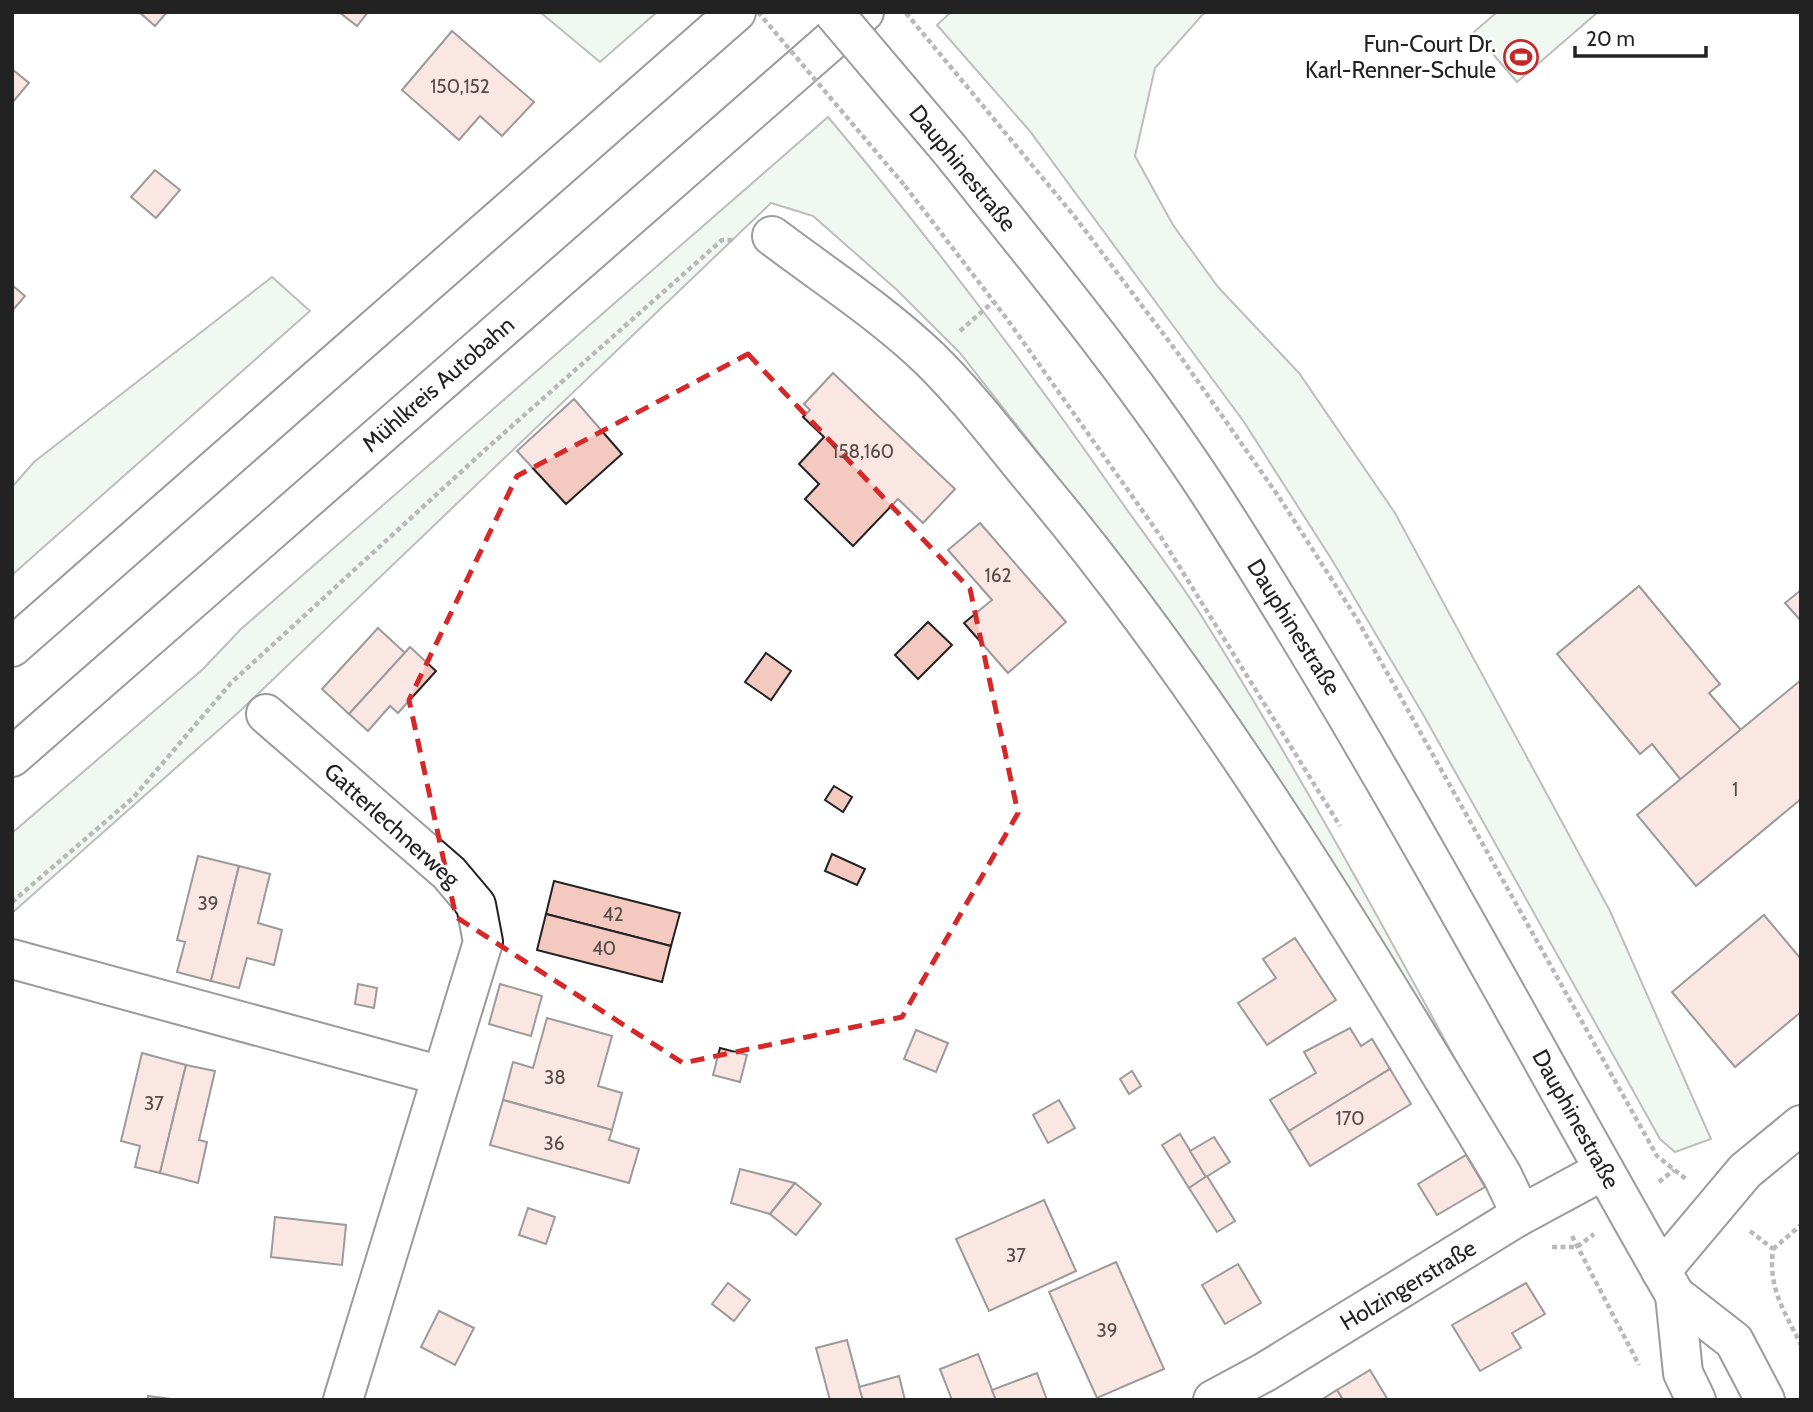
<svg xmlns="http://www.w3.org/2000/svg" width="1813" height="1412" viewBox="0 0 1813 1412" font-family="Cabin,sans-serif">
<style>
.green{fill:#e0efe3;stroke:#6f6f6f;stroke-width:2}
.building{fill:#f3c9c0;stroke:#222;stroke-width:2}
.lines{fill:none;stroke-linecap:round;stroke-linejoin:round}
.minor-casing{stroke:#222;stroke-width:42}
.tertiary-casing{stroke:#222;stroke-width:42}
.secondary-casing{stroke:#222;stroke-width:42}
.motorway-casing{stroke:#222;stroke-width:42}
.path{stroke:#646464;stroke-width:4.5;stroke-dasharray:5 3.5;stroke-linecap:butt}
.minor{stroke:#fff;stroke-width:38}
.tertiary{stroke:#fff;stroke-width:38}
.secondary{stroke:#fff;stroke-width:38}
.motorway{stroke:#fff;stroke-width:38}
.secondary-bridge-casing{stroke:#222;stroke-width:42;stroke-linecap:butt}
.path-bridge{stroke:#646464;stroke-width:4.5;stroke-dasharray:5 3.5;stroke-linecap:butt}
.secondary-bridge{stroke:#fff;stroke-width:38}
.marked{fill:none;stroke:#d62828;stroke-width:5;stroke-dasharray:14 9;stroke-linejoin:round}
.labels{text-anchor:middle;stroke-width:5;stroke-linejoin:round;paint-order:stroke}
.number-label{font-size:19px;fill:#564c4a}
.poi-label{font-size:23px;fill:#222;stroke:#fff;text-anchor:end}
.street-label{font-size:23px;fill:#222;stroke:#fff}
</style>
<rect width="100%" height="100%" fill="#fff"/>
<g class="green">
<polygon points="540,12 657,12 600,62"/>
<polygon points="951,12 1205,12 1155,68 1135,156 1173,225 1218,287 1299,373 1395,513 1610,911 1711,1139 1675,1152 1660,1139 1424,716 1332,560 1244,422 1029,130 937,25"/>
<polygon points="1497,12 1598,12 1517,82 1474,32"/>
<path d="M 828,117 C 929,237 1023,361 1113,490 C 1143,533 1176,575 1204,620 C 1316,799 1416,986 1516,1172 L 1216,695 L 1088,516 L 960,353 L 896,289 L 813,216 L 771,203 L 239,712 L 12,913 L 12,833 L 203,669 L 241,629 Z"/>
<polygon points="272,277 310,311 12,575 12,487 34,462"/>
</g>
<g class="building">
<polygon points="139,12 167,12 155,26"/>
<polygon points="339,12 368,12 357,26"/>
<polygon points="452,31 534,102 502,136 480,116 459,140 402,90"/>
<polygon points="12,69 29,83 12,103"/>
<polygon points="155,170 180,190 156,218 131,197"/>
<polygon points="12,285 25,296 12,311"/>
<polygon points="833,373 955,489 923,523 898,499 853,546 805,499 819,484 799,464 824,437 803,417 810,410 804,404"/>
<polygon points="574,399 622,454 566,504 517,451"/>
<polygon points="980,523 1066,622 1008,673 964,623 992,600 948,550"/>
<polygon points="1639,586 1720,684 1709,693 1741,730 1681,780 1652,744 1640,754 1557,654"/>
<polygon points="1801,590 1801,621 1785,603"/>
<polygon points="928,622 952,645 918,679 895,655"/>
<polygon points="378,628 405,653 349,714 322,689"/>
<polygon points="410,647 436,671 398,713 390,706 368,731 349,714"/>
<polygon points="766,653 791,671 771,700 745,682"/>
<polygon points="1801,680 1801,799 1696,886 1637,815"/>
<polygon points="834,786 852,797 843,812 825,800"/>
<polygon points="832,854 865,869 857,885 825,871"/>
<polygon points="198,856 239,866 211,981 177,972 185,942 177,940"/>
<polygon points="239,866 270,874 258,923 282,930 274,965 247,958 239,988 211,981"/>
<polygon points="554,881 680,913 671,946 546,914"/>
<polygon points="546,914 671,946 662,982 537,950"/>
<polygon points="1764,915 1801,959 1801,1012 1735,1067 1672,992"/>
<polygon points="1295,938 1336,1000 1267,1045 1238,1003 1276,978 1263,959"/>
<polygon points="358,984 377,988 374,1008 355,1004"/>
<polygon points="500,984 542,996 531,1036 489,1024"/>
<polygon points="547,1018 612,1036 598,1086 622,1093 612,1130 503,1100 513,1062 533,1068"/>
<polygon points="1350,1028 1361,1046 1372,1039 1390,1069 1289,1131 1270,1100 1316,1073 1304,1052"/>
<polygon points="916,1030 948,1043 936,1072 904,1059"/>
<polygon points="720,1048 747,1055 740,1082 713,1075"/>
<polygon points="142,1053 186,1065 160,1173 135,1167 140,1146 121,1141"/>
<polygon points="186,1065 215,1071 199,1140 207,1142 198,1183 160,1173"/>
<polygon points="1390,1069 1411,1104 1310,1166 1289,1131"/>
<polygon points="1132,1071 1141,1086 1129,1094 1120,1079"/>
<polygon points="503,1100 612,1130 609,1140 639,1149 629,1183 490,1145"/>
<polygon points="1059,1100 1075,1128 1048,1143 1033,1115"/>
<polygon points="1180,1134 1206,1177 1189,1188 1162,1145"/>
<polygon points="1214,1137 1230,1162 1206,1177 1190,1151"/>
<polygon points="1466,1155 1485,1187 1437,1215 1418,1184"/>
<polygon points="740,1169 795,1183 770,1214 731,1203"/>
<polygon points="1207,1176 1235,1221 1217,1232 1189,1188"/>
<polygon points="795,1183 821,1204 796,1235 770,1214"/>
<polygon points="1044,1200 1076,1271 989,1311 956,1239"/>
<polygon points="528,1208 555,1217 546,1244 519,1235"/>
<polygon points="275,1217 346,1225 342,1265 271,1257"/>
<polygon points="1116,1262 1164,1369 1097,1398 1049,1292"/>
<polygon points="1238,1264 1261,1303 1225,1324 1202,1285"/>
<polygon points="728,1283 750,1300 734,1321 712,1304"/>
<polygon points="1526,1283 1545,1314 1512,1333 1521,1348 1480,1371 1452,1325"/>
<polygon points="439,1311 474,1328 455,1365 421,1347"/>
<polygon points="847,1340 863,1400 830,1400 816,1348"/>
<polygon points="978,1354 996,1400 952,1400 940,1369"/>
<polygon points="1370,1370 1388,1400 1343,1400 1337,1390"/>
<polygon points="1037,1373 1047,1400 996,1400 992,1390"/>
<polygon points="899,1376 905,1400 863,1400 859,1387"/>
<polygon points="1337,1390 1343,1400 1321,1400"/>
<polygon points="148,1396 179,1400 148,1400"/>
</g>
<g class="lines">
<g class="minor-casing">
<g id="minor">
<path d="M 772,236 C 825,276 882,313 929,358 C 969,397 1003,443 1039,486 C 1217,699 1358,938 1502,1175 L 1514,1200 L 1517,1217"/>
<polyline points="266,714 449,873 476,905 483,942 343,1400"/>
<polyline points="12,959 442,1076"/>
<polyline points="1213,1400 1265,1372 1517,1217 1604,1170"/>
</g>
</g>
<g class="tertiary-casing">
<polyline id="tertiary" points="1661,1271 1745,1171 1801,1125"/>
</g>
<g class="secondary-casing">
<g id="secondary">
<path d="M 950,150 C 1042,265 1137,380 1217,504 C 1382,761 1524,1031 1675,1295 L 1734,1341 L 1765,1400"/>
<polyline points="1675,1295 1683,1373 1696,1400"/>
</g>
</g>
<g class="motorway-casing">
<g id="motorway">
<polyline points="12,647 736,12"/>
<polyline points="12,757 864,12"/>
</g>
</g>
<g class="path">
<polyline points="906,13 1075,217 1180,356 1279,497 1357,619 1657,1156 1686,1179"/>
<polyline points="905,186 1007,319 1161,537 1340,826"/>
<polyline points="960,331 993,302"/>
<polyline points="12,902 133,798 231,683 486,449 722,240 733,240"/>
<polyline points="1659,1182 1674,1170"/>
<path d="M 1750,1231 L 1773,1249 C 1768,1289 1784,1310 1801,1345"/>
<polyline points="1572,1236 1639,1365"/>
<polyline points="1552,1247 1577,1247 1594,1234"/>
<polyline points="1773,1249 1801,1225"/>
</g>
<use href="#minor" class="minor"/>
<use href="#tertiary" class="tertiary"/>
<use href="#secondary" class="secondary"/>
<use href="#motorway" class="motorway"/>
<g class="secondary-bridge-casing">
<polyline id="secondary-bridge" points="833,12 950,150"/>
</g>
<polyline class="path-bridge" points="758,12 905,186"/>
<use href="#secondary-bridge" class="secondary-bridge"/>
</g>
<path d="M0 0H1813V1412H0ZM 748,354 L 970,589 L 1018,813 L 902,1017 L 683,1063 L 456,917 L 409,700 L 517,476 Z" fill="#fff" fill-opacity=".55" fill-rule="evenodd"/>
<path class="marked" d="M 748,354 L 970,589 L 1018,813 L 902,1017 L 683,1063 L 456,917 L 409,700 L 517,476 Z"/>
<defs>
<g id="stadium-ring" transform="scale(1.75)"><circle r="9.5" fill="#fff" stroke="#c62828" stroke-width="1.5"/><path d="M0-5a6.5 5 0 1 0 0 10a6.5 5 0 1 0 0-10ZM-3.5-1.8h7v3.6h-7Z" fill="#c62828"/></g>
</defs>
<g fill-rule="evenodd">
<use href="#stadium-ring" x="1521" y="57"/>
</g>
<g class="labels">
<g class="number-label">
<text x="460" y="93">150,152</text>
<text x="863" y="458">158,160</text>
<text x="998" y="582">162</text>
<text x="1735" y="796">1</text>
<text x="208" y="910">39</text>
<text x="613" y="921">42</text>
<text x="604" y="955">40</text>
<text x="555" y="1084">38</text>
<text x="154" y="1110">37</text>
<text x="1350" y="1125">170</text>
<text x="554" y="1150">36</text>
<text x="1016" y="1262">37</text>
<text x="1107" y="1337">39</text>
</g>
<g class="poi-label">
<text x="1496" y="52">Fun-Court Dr.<tspan x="1496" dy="26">Karl-Renner-Schule</tspan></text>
</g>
<g class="street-label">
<text transform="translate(963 168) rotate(51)" y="8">Dauphinestraße</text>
<text transform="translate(438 384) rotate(-41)" y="8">Mühlkreis Autobahn</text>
<text transform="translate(1294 627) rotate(58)" y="8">Dauphinestraße</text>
<text transform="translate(392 825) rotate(42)" y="8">Gatterlechnerweg</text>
<text transform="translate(1576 1119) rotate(61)" y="8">Dauphinestraße</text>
<text transform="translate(1408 1285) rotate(-31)" y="8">Holzingerstraße</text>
</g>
</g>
<rect width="1813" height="1412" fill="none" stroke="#222222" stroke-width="28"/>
<path d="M1575 46v10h131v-10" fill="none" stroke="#222222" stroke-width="3.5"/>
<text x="1586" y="46" font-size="21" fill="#222222" stroke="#ffffff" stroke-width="5" paint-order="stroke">20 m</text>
</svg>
